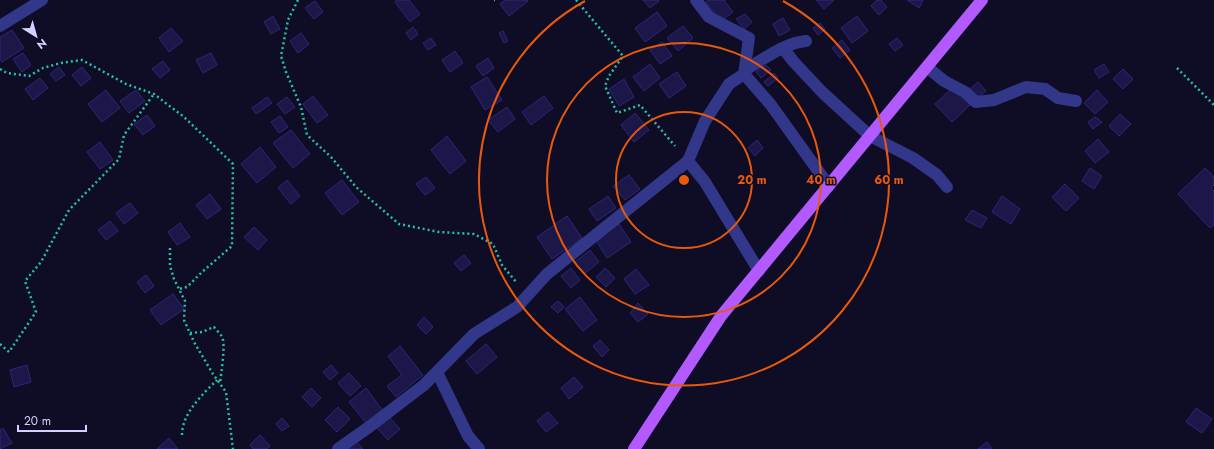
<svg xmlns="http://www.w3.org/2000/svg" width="1214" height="449" viewBox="0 0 1214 449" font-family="Jost,sans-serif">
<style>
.building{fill:#1c1749;stroke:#2f2677}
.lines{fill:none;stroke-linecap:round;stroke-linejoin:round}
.path{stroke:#23c2aa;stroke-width:2.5;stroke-dasharray:2 3;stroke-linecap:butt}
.street{stroke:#33378a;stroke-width:12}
.primary{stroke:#b259ff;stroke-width:12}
.ring{fill:none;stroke:#e8590c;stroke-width:2}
.centre{fill:#e8590c;stroke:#0f0c26;stroke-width:2}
.ring-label{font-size:12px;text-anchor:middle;font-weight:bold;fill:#e8590c;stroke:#0f0c26;stroke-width:3;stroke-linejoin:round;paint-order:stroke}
</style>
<rect width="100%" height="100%" fill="#0f0c26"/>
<g class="building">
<polygon points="397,0 409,0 420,14 410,22 395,2"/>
<polygon points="505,0 527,0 528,1 509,16 500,4"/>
<polygon points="643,0 658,0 659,1 650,8"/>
<polygon points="708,0 724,0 733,12 721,21 706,2"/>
<polygon points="816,0 834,0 824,9"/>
<polygon points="877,0 881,0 887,7 879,15 871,6"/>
<polygon points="907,0 923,0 919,8"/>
<polygon points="315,1 323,12 314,19 305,8"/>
<polygon points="657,12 667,26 645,42 635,28"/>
<polygon points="745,14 752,22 744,29 736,19"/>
<polygon points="273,16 280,29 271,34 264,22"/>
<polygon points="857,16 868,31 852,43 841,28"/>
<polygon points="783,18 790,30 779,36 773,24"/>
<polygon points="820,23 825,29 818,35 813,28"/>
<polygon points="683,26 693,38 678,51 667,38"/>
<polygon points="413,27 418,34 411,40 406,33"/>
<polygon points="171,28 183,41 169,52 159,38"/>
<polygon points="12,30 24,48 2,62 0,59 0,37"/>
<polygon points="503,31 508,41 504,43 499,33"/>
<polygon points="301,33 309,44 298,53 290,41"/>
<polygon points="431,38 436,45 428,50 423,43"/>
<polygon points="897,38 903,45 895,51 889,44"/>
<polygon points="842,40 850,50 840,58 832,48"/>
<polygon points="662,42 672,56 660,64 650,50"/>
<polygon points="455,51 463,63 450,72 442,60"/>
<polygon points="23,53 31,65 22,72 13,59"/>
<polygon points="211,53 217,65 203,73 196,60"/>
<polygon points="488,58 494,68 483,76 476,66"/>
<polygon points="163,61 170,70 160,78 152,69"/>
<polygon points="650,64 660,78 644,91 633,77"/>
<polygon points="1104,64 1109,72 1099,78 1094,70"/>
<polygon points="766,65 771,70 761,78 756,72"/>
<polygon points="59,67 65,75 56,81 50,74"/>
<polygon points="82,67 91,78 81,86 72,75"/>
<polygon points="1123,69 1133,79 1123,89 1113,79"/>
<polygon points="677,72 686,86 669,98 659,84"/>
<polygon points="774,73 778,78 768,86 764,82"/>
<polygon points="487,77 502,100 485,110 471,87"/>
<polygon points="40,78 48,88 33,100 25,89"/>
<polygon points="624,79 634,97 619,106 609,89"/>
<polygon points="978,82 986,91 976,99 969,90"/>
<polygon points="953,87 970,105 952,122 935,104"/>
<polygon points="106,90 120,108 102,122 88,104"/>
<polygon points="136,90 145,101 129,113 120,101"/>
<polygon points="1097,90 1108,102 1095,114 1084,103"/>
<polygon points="313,96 328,115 317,123 303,104"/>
<polygon points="544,96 553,108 531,125 522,112"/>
<polygon points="267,97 272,103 256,114 252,108"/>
<polygon points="287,97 295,107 285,114 277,104"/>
<polygon points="507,107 515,119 498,132 488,120"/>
<polygon points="635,113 649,130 634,142 621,125"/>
<polygon points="1120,114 1131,124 1119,136 1109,126"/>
<polygon points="147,115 155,126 143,135 134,124"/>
<polygon points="280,116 288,127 279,133 271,122"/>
<polygon points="1095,117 1102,122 1093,129 1088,122"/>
<polygon points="291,130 310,154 293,168 273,143"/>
<polygon points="447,136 466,161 450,174 431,150"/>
<polygon points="1098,139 1109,152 1095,163 1085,151"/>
<polygon points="757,140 763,148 755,156 748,148"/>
<polygon points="100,142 113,160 100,169 87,152"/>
<polygon points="260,147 276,167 257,183 241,164"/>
<polygon points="1090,168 1102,176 1094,189 1082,181"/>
<polygon points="1205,168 1214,177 1214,185 1211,188 1214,191 1214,225 1210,228 1178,194"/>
<polygon points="629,175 640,189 625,200 613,186"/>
<polygon points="426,177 435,188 425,195 416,184"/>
<polygon points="287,180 300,196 291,204 278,188"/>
<polygon points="342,180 359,202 342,215 325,193"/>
<polygon points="1065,184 1079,198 1066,211 1052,197"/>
<polygon points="210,194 221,209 207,219 196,205"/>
<polygon points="608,196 616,208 597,221 589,209"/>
<polygon points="1002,196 1020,209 1011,224 992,212"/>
<polygon points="130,203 138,213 124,224 116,213"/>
<polygon points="972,210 987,218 981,228 965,220"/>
<polygon points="567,216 582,238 552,259 537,237"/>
<polygon points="110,221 118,231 106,240 98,230"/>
<polygon points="180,223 190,237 177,245 168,232"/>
<polygon points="619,224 631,242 607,258 595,239"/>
<polygon points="254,227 267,240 258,250 244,237"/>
<polygon points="590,250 599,262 584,274 575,262"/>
<polygon points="464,255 471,263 461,271 454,263"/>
<polygon points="571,268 580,280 571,288 561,276"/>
<polygon points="605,268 615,278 606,287 596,277"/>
<polygon points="636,269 649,285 635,294 624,279"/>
<polygon points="146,275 154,286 145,293 137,282"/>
<polygon points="173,294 184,309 161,325 150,310"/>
<polygon points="580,297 597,320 583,331 565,309"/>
<polygon points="558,301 564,307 558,313 551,307"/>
<polygon points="638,303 648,314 638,322 630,313"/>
<polygon points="424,317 433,327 426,334 417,325"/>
<polygon points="600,340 609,350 602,357 593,346"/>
<polygon points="486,344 497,357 477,374 466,361"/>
<polygon points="400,346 423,375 396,397 387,386 402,375 388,356"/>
<polygon points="27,365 31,382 14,387 10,370"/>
<polygon points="331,365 338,373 330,380 323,372"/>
<polygon points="349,373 361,386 350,396 338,383"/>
<polygon points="574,377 583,387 569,399 561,388"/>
<polygon points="311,388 321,398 312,407 302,397"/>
<polygon points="366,388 383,411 367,424 349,402"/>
<polygon points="338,407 350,419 337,432 325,420"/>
<polygon points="1196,408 1212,419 1202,433 1186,422"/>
<polygon points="548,412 558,423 546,432 537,421"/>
<polygon points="389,417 400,429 388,440 377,428"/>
<polygon points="282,418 289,426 282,431 276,424"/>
<polygon points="3,428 12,443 0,449 0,430"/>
<polygon points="260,435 270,446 267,449 253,449 250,445"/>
<polygon points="169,438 178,449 157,449"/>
<polygon points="355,440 363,449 346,449"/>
<polygon points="987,442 992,449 978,449"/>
</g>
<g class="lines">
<g class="path">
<polyline points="298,0 288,20 281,56 286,72 301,107 307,135 331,157 356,187 399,224 439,232 474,234 493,244 502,265 517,283"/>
<polyline points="494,0 495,0"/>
<polyline points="576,0 623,56 609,76 605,86 617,113 640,105 675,146"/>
<polyline points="1177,68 1214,105"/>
<polyline points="0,69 7,73 29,76 43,68 61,63 82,60 126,84 154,94 184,117 233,164 232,246 202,272 187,287 179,289"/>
<polyline points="170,248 170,266 174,279 185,301 184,320 194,342 213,374 226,392 233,449"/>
<path d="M 190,333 L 202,332 L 214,327 C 216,330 220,333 222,337 C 226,344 221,374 220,383"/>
<polyline points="0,344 9,352 36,312 25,281 41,262 69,210 119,159 124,135 154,94"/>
<path d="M 182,435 C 182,413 203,394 217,380"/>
</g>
<g class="street">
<polyline points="696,0 709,17 749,38 744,74 729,84 705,121 688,161 705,182 759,271"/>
<polyline points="0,26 42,0"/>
<polyline points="783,48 793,61 822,92 870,136 913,158 937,175 947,187"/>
<polyline points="927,67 944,81 965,92 976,102 994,100 1026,87 1045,89 1058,98 1076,101"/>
<path d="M 745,70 C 764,59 784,43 806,41"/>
<polyline points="744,74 771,105 829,186"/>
<polyline points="437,372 468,436 479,449"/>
<polyline points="338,449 369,427 424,385 474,334 517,307 547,274 688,161"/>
</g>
<polyline class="primary" points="634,449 721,316 982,0"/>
</g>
<g class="ring">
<circle cx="684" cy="180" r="68"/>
<circle cx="684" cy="180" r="137"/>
<path d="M783 1A205 205 0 1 1 585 1"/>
</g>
<circle cx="684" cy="180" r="6" class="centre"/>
<g class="ring-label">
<text x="752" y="184">20 m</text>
<text x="821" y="184">40 m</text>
<text x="889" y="184">60 m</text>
</g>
<g transform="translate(36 36) rotate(143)" stroke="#0f0c26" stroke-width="3" paint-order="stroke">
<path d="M0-3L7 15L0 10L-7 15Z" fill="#d3d2ff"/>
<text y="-6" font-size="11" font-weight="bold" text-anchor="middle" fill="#d3d2ff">N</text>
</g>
<path d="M18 425v6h68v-6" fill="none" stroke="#d3d2ff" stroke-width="2"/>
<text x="24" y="425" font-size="12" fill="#d3d2ff" stroke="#0f0c26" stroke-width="3" paint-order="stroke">20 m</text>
</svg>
